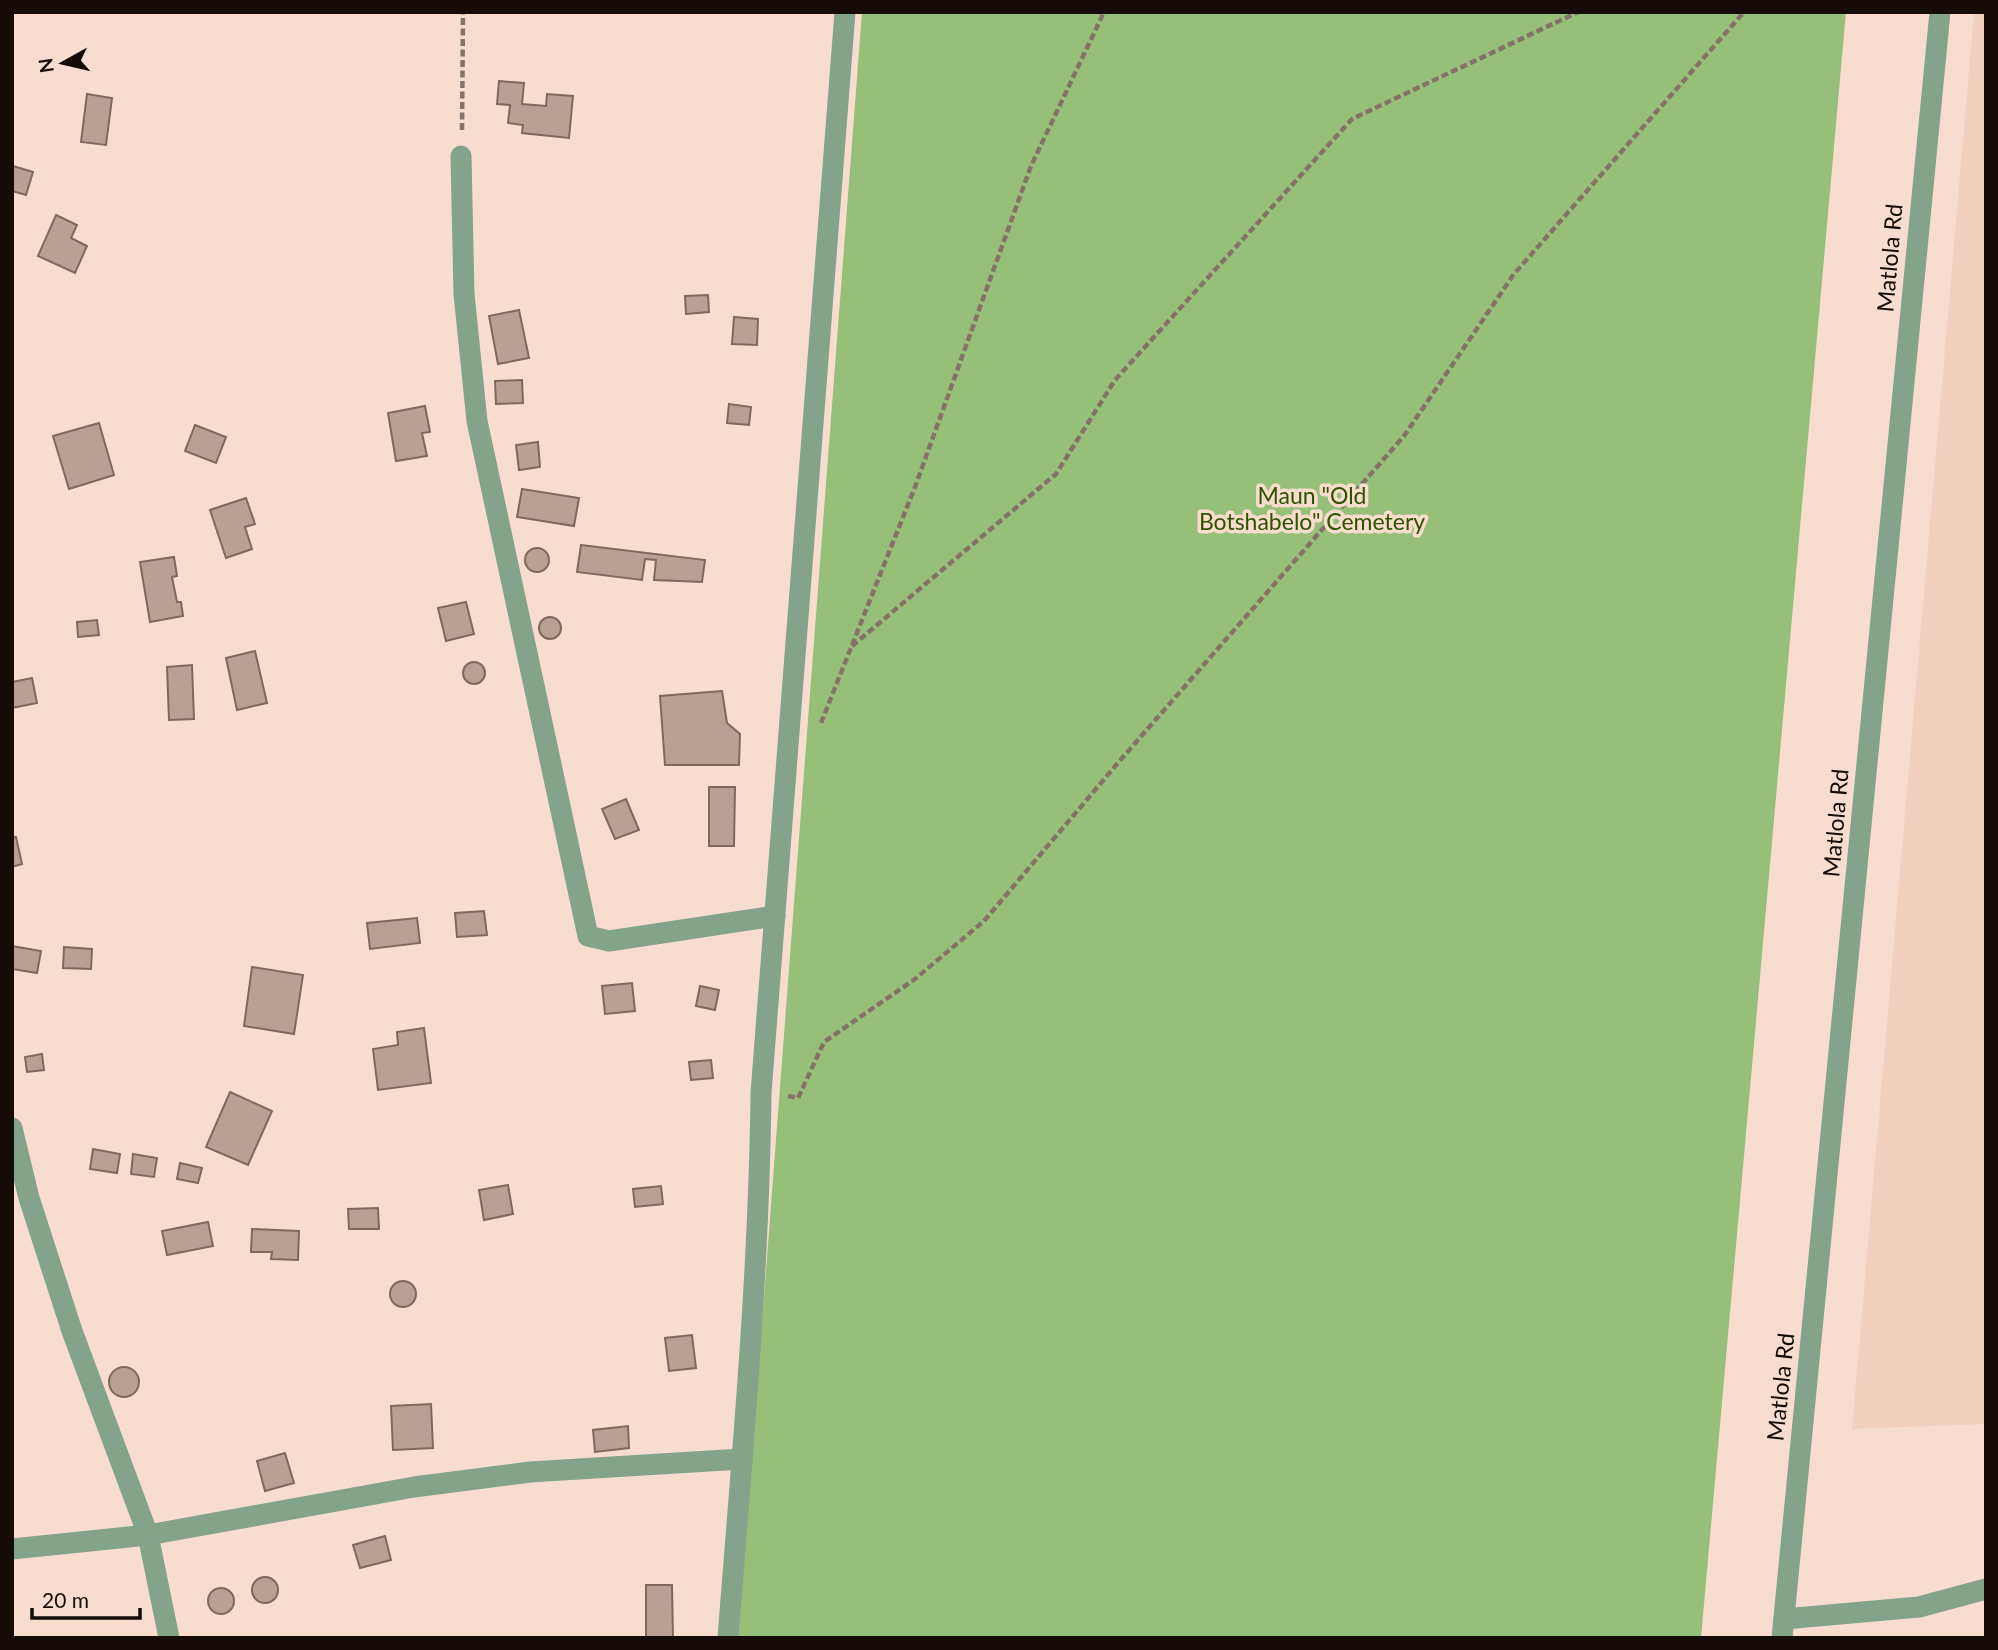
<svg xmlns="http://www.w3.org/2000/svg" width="1998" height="1650" viewBox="0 0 1998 1650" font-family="Lato,sans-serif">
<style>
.built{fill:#f2d0be}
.green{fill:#96c07a}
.building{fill:#b9a092;stroke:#80685c;stroke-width:2}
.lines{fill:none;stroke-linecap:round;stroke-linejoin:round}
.path{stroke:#847269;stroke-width:4.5;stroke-dasharray:7 3.5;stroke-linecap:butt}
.minor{stroke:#83a48b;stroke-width:21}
.labels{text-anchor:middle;stroke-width:7;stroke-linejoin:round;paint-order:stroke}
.street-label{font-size:23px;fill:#150c07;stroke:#f8ddcf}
.park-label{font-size:23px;fill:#2c5400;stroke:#f8ddcf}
</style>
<rect width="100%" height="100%" fill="#f8ddcf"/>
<polygon class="built" points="1974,12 1986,12 1986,1424 1852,1429"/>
<polygon class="green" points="862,12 1846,12 1701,1638 738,1638"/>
<g class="building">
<polygon points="499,81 524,83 522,104 546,106 547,94 573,96 569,138 522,133 523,125 508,123 510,105 497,104"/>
<polygon points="87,94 112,98 106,145 81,142"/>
<polygon points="13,166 33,172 26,195 12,191"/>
<polygon points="56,215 77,225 71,238 87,246 75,273 38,256"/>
<polygon points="708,295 709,312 686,314 685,296"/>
<polygon points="519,310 529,358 498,364 489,316"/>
<polygon points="734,317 758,319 757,345 732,344"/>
<polygon points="522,380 523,403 496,404 495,381"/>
<polygon points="729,404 751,407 749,425 727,423"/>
<polygon points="425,406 430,432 422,433 427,456 396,461 388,413"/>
<polygon points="99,423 114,475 69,489 53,436"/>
<polygon points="195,425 226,437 216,463 185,451"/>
<polygon points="538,442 540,467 519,470 516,445"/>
<polygon points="522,489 579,498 574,526 517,517"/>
<polygon points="246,498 255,524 245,527 252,549 226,558 210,510"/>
<polygon points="581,545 705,560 702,582 654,580 656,560 645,559 642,580 577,572"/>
<circle cx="537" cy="560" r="12"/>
<polygon points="174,557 177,576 172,577 177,602 181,602 183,616 150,622 140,562"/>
<polygon points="466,602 474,634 446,641 438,608"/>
<circle cx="550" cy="628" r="11"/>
<polygon points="97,620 99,635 78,637 77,622"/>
<polygon points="255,651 267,703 237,710 226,658"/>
<circle cx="474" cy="673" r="11"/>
<polygon points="192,665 194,719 169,720 167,667"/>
<polygon points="32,678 37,703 12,708 12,682"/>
<polygon points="722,691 727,723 740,734 739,765 665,765 660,696"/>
<polygon points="709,787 735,787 734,846 709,846"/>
<polygon points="626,799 639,830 615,839 602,809"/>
<polygon points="12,837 16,837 22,864 12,867"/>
<polygon points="484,911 487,935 457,937 455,913"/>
<polygon points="417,918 420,943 370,949 367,923"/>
<polygon points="12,946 41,951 37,973 12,969"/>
<polygon points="64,947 92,949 91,969 63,968"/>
<polygon points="252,967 303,975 294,1034 244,1026"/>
<polygon points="632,983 635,1011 605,1014 602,986"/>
<polygon points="700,986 719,990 715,1010 696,1006"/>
<polygon points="424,1028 431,1083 378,1090 373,1049 398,1045 397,1032"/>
<polygon points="42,1054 44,1070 27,1072 25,1057"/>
<polygon points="711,1060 713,1078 691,1080 689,1062"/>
<polygon points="230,1092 272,1111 248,1165 206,1147"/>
<polygon points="93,1149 120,1154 117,1173 90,1169"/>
<polygon points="133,1154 157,1158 154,1177 131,1174"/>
<polygon points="180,1163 202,1168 198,1183 177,1179"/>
<polygon points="508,1185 513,1214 484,1220 479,1190"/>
<polygon points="661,1186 663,1204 635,1207 633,1189"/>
<polygon points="378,1208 379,1229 349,1229 348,1209"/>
<polygon points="208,1222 213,1246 167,1255 162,1231"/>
<polygon points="252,1229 299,1231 298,1260 271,1259 272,1252 251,1252"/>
<circle cx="403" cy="1294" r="13"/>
<polygon points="692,1335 696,1368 669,1371 665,1338"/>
<circle cx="124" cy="1382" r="15"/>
<polygon points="431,1404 433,1448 393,1450 391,1406"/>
<polygon points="628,1426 629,1448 595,1452 593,1430"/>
<polygon points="285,1453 294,1483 265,1491 257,1461"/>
<polygon points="385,1536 391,1560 360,1568 353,1545"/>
<circle cx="265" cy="1590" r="13"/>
<polygon points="646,1585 672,1585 673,1638 646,1638"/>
<circle cx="221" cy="1601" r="13"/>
</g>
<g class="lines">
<g class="path">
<polyline points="462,130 463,12"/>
<polyline points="852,646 1056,474 1115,380 1352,119 1578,12"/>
<polyline points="821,723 915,487 1031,166 1104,12"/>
<polyline points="788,1096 798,1098 824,1042 915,979 984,921 1123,757 1404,436 1514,274 1744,12"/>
</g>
<g class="minor">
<polyline points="461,156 464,294 477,421 588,936 609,941 775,916"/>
<polyline points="12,1128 29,1198 72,1331 148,1535 169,1638"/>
<polyline points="12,1549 148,1535 414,1487 530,1472 742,1459"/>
<polyline points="1784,1619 1919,1607 1986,1589"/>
<path d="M 728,1638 C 742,1457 759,1275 761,1093 L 845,12"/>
<polyline points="1782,1638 1940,12"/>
</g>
</g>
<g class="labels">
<g class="street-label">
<text transform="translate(1890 258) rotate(-85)" y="8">Matlola Rd</text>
<text transform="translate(1836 823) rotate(-85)" y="8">Matlola Rd</text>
<text transform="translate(1781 1387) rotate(-84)" y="8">Matlola Rd</text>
</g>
<g class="park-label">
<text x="1312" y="504">Maun "Old<tspan x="1312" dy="26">Botshabelo" Cemetery</tspan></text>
</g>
</g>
<rect width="1998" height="1650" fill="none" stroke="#150c07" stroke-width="28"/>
<g transform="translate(63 63) rotate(262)" stroke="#f8ddcf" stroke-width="5" paint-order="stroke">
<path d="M0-5L12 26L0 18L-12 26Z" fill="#150c07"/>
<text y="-10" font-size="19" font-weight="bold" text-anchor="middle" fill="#150c07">N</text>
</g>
<path d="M32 1608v10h108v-10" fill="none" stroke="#150c07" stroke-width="3.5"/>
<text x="42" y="1608" font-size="21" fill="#150c07" stroke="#f8ddcf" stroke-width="5" paint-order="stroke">20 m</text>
</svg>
